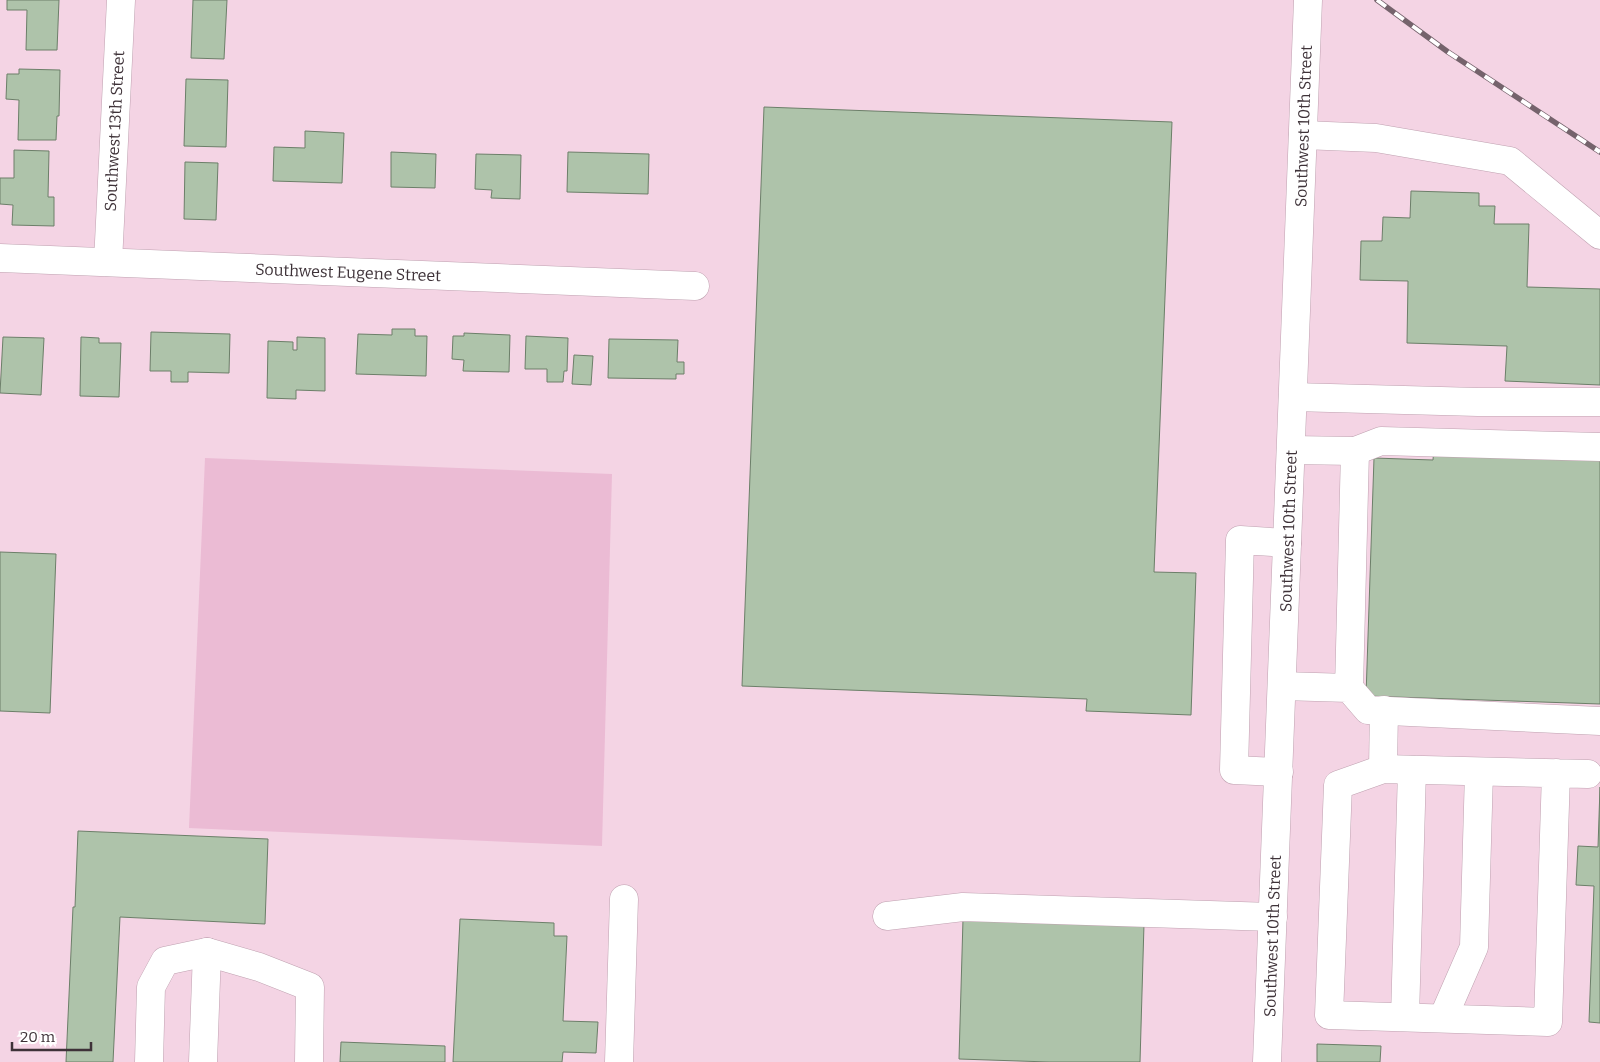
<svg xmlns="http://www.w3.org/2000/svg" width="1600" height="1062" viewBox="0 0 1600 1062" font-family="Bitter,serif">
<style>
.green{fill:#ebbbd4}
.building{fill:#aec3aa;stroke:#6c7f69}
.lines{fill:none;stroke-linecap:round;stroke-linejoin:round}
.minor-casing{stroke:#bfa1b0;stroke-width:29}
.minor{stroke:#fff;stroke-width:28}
.rail-casing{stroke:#75636c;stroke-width:5.5}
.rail{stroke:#fff;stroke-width:4;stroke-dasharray:11;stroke-linecap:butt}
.labels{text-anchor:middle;stroke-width:4.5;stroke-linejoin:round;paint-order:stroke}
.street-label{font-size:16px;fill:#3e3238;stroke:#fff}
</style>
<rect width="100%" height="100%" fill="#f4d4e4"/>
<polygon class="green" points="205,458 612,474 602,846 189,828"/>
<g class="building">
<polygon points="7,0 59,0 57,50 26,50 27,10 7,10"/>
<polygon points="193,0 227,0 224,59 191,58"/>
<polygon points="19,69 60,70 59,116 57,116 56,140 18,140 19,100 6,99 7,74 19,74"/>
<polygon points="186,79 228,80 226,147 184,146"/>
<polygon points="764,107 1172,122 1154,572 1196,573 1191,715 1086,711 1087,699 742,686"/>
<polygon points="305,131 344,133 342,183 273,181 274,147 305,148"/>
<polygon points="14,150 49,151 48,197 54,197 54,226 12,225 13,205 0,204 0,178 14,178"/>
<polygon points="391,152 436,154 435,188 391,187"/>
<polygon points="568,152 649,154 648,194 567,192"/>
<polygon points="476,154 521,155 520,199 491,198 492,190 475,189"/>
<polygon points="185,162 218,163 216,220 184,219"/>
<polygon points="1411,191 1479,193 1479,206 1495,206 1494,224 1529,224 1527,287 1600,289 1600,385 1505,381 1507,346 1407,343 1408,281 1360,280 1361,241 1382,241 1383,217 1410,218"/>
<polygon points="392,329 415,329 415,336 427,336 426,376 356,374 358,334 392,335"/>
<polygon points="151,332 230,334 229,373 188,372 188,382 171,382 171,371 150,371"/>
<polygon points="464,333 510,335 509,372 463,371 464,360 452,359 453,336 464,336"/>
<polygon points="526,336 568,338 567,371 564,371 563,382 547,382 547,369 525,369"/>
<polygon points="3,337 44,338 41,395 0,393"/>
<polygon points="81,337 99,338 99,343 121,343 119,397 80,396"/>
<polygon points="297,337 325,338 325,391 296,390 296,399 267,398 268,341 293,342 293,350 297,350"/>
<polygon points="609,339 678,340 677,362 684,362 684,374 676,374 676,379 608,378"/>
<polygon points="574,355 593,356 591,385 572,384"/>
<polygon points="1434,447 1600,453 1600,704 1366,696 1374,458 1433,460"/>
<polygon points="0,552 56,554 50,713 0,711"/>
<polygon points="1600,787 1600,1023 1589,1022 1594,886 1576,885 1578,846 1598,847"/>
<polygon points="78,831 268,839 265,924 120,917 113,1062 66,1062 73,907 75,907"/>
<polygon points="460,919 554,923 554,936 567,936 563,1021 598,1022 596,1053 563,1052 562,1062 453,1062"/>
<polygon points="963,919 1144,924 1140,1062 1049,1062 959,1059"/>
<polygon points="341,1042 445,1046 445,1062 340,1062"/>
<polygon points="1317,1044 1381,1046 1380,1062 1317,1062"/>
</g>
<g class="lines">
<g class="minor-casing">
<g id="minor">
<polyline points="1303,135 1376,138 1510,161 1600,235"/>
<polyline points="0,258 695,286"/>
<polyline points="108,262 121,0"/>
<polyline points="1293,397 1478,402 1600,402"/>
<polyline points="1291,450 1355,451 1381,441 1600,447"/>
<polyline points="1282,686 1349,688 1368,710 1600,721"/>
<polyline points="1349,688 1355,451"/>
<polyline points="1383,769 1384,710"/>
<polyline points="1279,772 1234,770 1240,540 1287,543"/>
<polyline points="1556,773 1548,1022 1329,1015 1338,785 1383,769 1588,774"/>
<polyline points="887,916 963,907 1273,917"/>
<polyline points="1405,1017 1412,770"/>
<polyline points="1443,1018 1474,947 1479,772"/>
<polyline points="149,1062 151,987 165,961 207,952 259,967 310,987 309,1062"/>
<polyline points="203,1062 207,952"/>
<polyline points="619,1062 624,899"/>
<polyline points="1267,1062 1308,0"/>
</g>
</g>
<use href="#minor" class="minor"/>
<g class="rail-casing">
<polyline id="rail" points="1377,0 1448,52 1600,152"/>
</g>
<use href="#rail" class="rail"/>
</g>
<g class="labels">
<g class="street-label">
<text transform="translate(1303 126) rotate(-88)" y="6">Southwest 10th Street</text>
<text transform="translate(114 131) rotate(-87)" y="6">Southwest 13th Street</text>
<text transform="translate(348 272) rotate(2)" y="6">Southwest Eugene Street</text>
<text transform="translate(1288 531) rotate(-88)" y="6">Southwest 10th Street</text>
<text transform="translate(1272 936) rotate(-88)" y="6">Southwest 10th Street</text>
</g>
</g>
<path d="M12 1042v8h79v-8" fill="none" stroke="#3e3238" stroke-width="2.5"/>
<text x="20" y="1042" font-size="15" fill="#3e3238" stroke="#ffffff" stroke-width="4" paint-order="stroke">20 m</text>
</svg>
